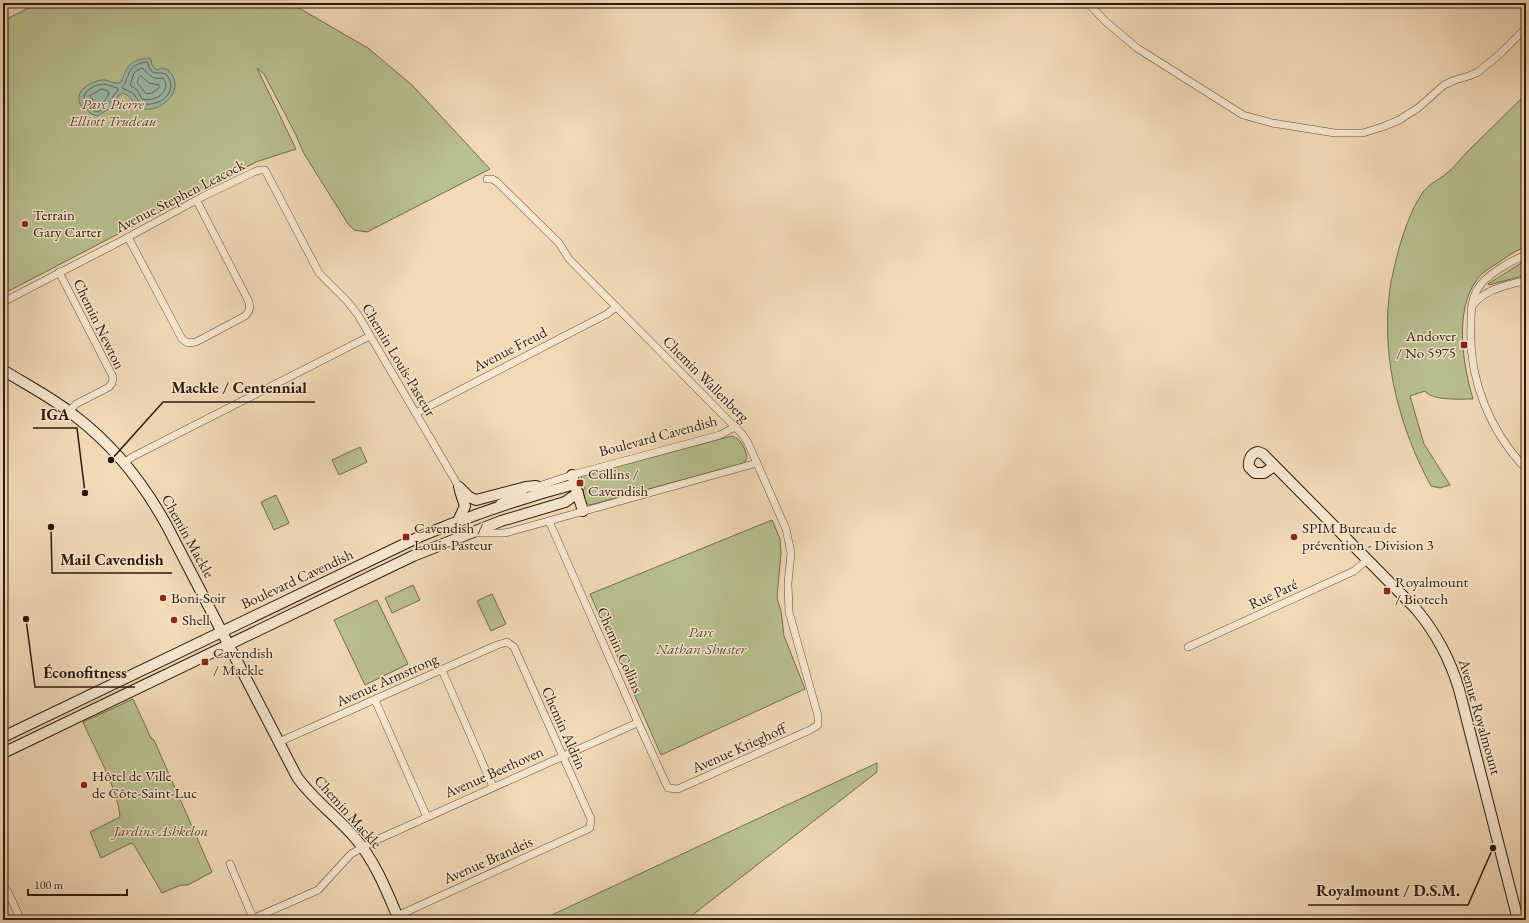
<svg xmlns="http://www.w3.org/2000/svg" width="1529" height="923" viewBox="0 0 1529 923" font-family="'EB Garamond',serif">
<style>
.green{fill:#b9c08f;stroke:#726c4e}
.water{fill:#9cbba9;stroke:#6f7a6b}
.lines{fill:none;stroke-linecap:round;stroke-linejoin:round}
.shore{stroke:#646a5b;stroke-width:1}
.street-casing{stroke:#5e4938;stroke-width:8}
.secondary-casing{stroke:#2c190d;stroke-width:12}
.street{stroke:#f7e7d0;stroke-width:7}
.secondary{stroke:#f7e7d0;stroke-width:10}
.rail{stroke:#2c190d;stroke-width:2;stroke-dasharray:7 7;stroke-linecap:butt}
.poi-dot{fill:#8f2418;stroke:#f7e7d0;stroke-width:1.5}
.labels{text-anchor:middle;stroke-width:3;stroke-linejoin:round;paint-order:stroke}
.park-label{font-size:15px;font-style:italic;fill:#564b34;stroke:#f7e7d0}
.street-label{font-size:15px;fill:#2c190d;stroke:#f7e7d0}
.poi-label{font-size:15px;fill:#2c190d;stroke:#f7e7d0;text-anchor:start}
.leader{fill:none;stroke:#2c190d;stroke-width:1.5}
.callout-dot{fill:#2c190d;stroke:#f7e7d0;stroke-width:1.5}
.callout-label{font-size:16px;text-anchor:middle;font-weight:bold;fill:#2c190d;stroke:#f7e7d0;stroke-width:3;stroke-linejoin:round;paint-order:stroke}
</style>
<rect width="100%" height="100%" fill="#f2dab7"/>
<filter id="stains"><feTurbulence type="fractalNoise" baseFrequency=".005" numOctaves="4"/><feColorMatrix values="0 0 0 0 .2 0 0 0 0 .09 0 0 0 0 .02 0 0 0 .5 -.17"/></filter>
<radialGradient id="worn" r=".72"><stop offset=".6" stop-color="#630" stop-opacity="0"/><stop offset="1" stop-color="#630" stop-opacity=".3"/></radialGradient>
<g class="green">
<polygon points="38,3 290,3 368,48 413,86 490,169 367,232 354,230 348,224 303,152 296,135 264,74 257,68 296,149 256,162 3,294 3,21"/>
<path d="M 1526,94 L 1526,247 C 1516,250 1508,256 1499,262 C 1491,268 1481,272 1476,281 C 1454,312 1463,365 1473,399 C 1461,399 1432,401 1425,391 L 1410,396 L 1424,444 L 1450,485 L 1440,488 L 1431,486 C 1400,429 1382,362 1389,297 C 1390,283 1394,269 1397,256 C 1402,236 1411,209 1423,192 C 1430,183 1439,180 1447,173 C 1455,167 1461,158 1468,151 C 1487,132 1507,113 1526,94 Z"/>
<polygon points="1526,260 1526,275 1489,285 1488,284"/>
<path d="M 732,436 C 741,438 746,450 747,458 L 744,463 L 590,505 L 586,503 L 583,490 L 585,488 L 580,481 L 582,476 Z"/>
<polygon points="360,447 367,462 339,475 332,460"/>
<polygon points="276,495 289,523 274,530 261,502"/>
<polygon points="772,520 780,539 781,553 777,598 781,611 784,636 805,689 661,755 590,594"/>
<polygon points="413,585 420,600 392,613 385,598"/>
<polygon points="492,594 506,624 491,631 477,601"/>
<polygon points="377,600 408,664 365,685 334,620"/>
<path d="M 133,699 L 151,738 L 154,740 L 212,872 L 188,885 L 181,885 L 162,893 L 134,845 L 131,843 L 101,858 L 90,832 L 120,817 C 118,789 94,748 83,722 Z"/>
<polygon points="877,763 877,772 686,920 541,920"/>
</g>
<path class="water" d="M 148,58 L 151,59 L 152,65 L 157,70 L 162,68 L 168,70 C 172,74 175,79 175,84 C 176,98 158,111 145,109 C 133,107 133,96 123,93 L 119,95 L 112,107 L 97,116 L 90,113 L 84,105 L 81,106 C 79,102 78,98 80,93 C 83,86 97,79 105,80 C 111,81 114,85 121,82 C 127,67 129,60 148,58 Z"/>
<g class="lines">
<g class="shore">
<path d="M 146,62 L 148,63 C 150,77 158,71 166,74 C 181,92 158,109 140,103 L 133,93 L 122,88 C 131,75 126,65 146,62 Z"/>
<path d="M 142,68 C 150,74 150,80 163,78 C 173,91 154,103 142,99 L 137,90 L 130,85 L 134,73 Z"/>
<polygon points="141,76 149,83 159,85 159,88 152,93 146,94 137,82 139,77"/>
<path d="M 105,84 L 117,88 L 118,90 C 110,99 108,110 95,112 L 88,102 L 84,100 C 83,90 96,84 105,84 Z"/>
<polygon points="102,89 108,91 109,93 105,101 97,106 90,96"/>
</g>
<g class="street-casing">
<g id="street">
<polyline points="1088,3 1105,21 1137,48 1243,115 1272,123 1335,133 1363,133 1385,126 1399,120 1418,108 1444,85 1455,80 1469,76 1478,72 1500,54 1526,28"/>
<polyline points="487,179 492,179 497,182 559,243 569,259 725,417 742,434 748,443 786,529 791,553 788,583 789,612 818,716 818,725 810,730 678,789 668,788 636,718 549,521"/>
<path d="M 128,237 L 182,339 L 188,343 L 196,342 L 245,316 C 250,311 251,306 248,300 L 197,201"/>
<path d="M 1526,255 C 1512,260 1484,276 1477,290 C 1471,301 1471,313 1471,325 C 1468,379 1490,431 1526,469"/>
<polyline points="59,272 113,377 112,383 109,387 76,404 69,411"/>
<polyline points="3,302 121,241 202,197 254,172 259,170 265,170 319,273 347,301 358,315 459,487"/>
<path d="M 1473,305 C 1486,288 1507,286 1526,280"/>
<polyline points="416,413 607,314 616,307"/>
<polyline points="124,463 132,457 370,336"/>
<polyline points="533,488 572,475 720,435 735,427"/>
<polyline points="500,503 513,496 523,492"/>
<polyline points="477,533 504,533 509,532 757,463"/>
<polyline points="1188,647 1354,571 1367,560"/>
<polyline points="442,670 493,787"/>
<polyline points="375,700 427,817"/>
<polyline points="279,742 497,645 507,642 514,647 591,819 590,828 397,916"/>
<polyline points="230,864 253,918"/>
<polyline points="3,887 8,892 21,920"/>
<polyline points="250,920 318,890 351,854 372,842 637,723"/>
</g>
</g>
<g class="secondary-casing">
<g id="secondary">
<path d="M 3,370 C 27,385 53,398 75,416 C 113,445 144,484 167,526 L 297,777 C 314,801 338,817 356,839 C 376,863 387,892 399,920"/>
<path d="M 1274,466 L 1264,473 L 1255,473 L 1249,467 C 1248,460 1251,453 1258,452 L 1263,454 L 1416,609 C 1436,633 1450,659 1459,689 L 1518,920"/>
<polyline points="572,475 583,511"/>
<polyline points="459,487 469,497 476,500 526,487 536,486"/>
<polyline points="458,521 465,506 460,491"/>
<path d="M 3,737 L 419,537 C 469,516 522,498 575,484"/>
<polyline points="3,753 413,556 501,521 565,502 578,493"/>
</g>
</g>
<use href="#street" class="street"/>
<use href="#secondary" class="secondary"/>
<polyline class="rail" points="1524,604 1526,606"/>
</g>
<g class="poi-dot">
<circle cx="25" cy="224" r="4"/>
<rect x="1460" y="341" width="8" height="8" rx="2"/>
<rect x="576" y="479" width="8" height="8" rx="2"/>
<rect x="402" y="533" width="8" height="8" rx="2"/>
<circle cx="1294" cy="537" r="4"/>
<rect x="1383" y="587" width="8" height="8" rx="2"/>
<circle cx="163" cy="598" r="4"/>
<circle cx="174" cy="620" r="4"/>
<rect x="201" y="658" width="8" height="8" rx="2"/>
<circle cx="84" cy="785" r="4"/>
</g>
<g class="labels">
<g class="park-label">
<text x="113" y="109">Parc Pierre<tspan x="113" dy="17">Elliott Trudeau</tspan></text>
<text x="701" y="637">Parc<tspan x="701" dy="17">Nathan-Shuster</tspan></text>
<text x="161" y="836">Jardins Ashkelon</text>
</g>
<g class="street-label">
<text transform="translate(180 196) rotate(-27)" y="5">Avenue Stephen Leacock</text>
<text transform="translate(99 324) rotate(64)" y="5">Chemin Newton</text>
<text transform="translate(510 349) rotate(-27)" y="5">Avenue Freud</text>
<text transform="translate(399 360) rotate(59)" y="5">Chemin Louis-Pasteur</text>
<text transform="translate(706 379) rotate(45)" y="5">Chemin Wallenberg</text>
<text transform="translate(658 436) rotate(-15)" y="5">Boulevard Cavendish</text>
<text transform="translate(188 536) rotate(61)" y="5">Chemin Mackle</text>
<text transform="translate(297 579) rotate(-25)" y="5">Boulevard Cavendish</text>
<text transform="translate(1273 594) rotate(-25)" y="5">Rue Paré</text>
<text transform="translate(620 650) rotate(66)" y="5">Chemin Collins</text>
<text transform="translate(387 680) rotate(-24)" y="5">Avenue Armstrong</text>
<text transform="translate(1480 717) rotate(74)" y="5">Avenue Royalmount</text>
<text transform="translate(564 728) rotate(66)" y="5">Chemin Aldrin</text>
<text transform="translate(739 748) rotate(-24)" y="5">Avenue Krieghoff</text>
<text transform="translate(494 772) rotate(-24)" y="5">Avenue Beethoven</text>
<text transform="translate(348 812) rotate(48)" y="5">Chemin Mackle</text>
<text transform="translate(488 860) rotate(-24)" y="5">Avenue Brandeis</text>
</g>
<g class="poi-label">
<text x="33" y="220">Terrain<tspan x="33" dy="17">Gary Carter</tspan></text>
<text x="1456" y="341" text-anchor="end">Andover<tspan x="1456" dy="17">/ No 5975</tspan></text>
<text x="588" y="479">Collins /<tspan x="588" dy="17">Cavendish</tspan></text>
<text x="414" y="533">Cavendish /<tspan x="414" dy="17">Louis-Pasteur</tspan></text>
<text x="1302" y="533">SPIM Bureau de<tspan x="1302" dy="17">prévention - Division 3</tspan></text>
<text x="1395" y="587">Royalmount<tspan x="1395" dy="17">/ Biotech</tspan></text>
<text x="171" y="603">Boni-Soir</text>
<text x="182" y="625">Shell</text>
<text x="213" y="658">Cavendish<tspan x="213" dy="17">/ Mackle</tspan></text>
<text x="92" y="781">Hôtel de Ville<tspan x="92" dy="17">de Côte-Saint-Luc</tspan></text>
</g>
</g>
<path class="leader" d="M111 460L163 402H315M85 493L77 428H33M51 527L52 573H172M26 619L35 687H135M1493 848L1468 905H1308"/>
<g class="callout-dot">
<circle cx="111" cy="460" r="4"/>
<circle cx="85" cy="493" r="4"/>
<circle cx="51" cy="527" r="4"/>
<circle cx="26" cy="619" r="4"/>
<circle cx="1493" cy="848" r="4"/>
</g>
<g class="callout-label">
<text x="239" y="393">Mackle / Centennial</text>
<text x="55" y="420">IGA</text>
<text x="112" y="565">Mail Cavendish</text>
<text x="85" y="678">Éconofitness</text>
<text x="1388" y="896">Royalmount / D.S.M.</text>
</g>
<rect width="1529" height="923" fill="none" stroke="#f2dab7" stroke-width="16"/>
<rect x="4" y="4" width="1521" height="915" fill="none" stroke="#2c190d" stroke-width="2"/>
<rect x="8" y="8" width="1513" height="907" fill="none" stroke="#2c190d"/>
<path d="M28 889v6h99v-6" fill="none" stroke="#2c190d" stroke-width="2"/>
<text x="34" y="889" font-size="12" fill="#2c190d" stroke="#f7e7d0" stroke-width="3" paint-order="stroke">100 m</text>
<rect width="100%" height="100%" filter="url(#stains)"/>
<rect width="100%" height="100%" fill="url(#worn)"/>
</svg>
